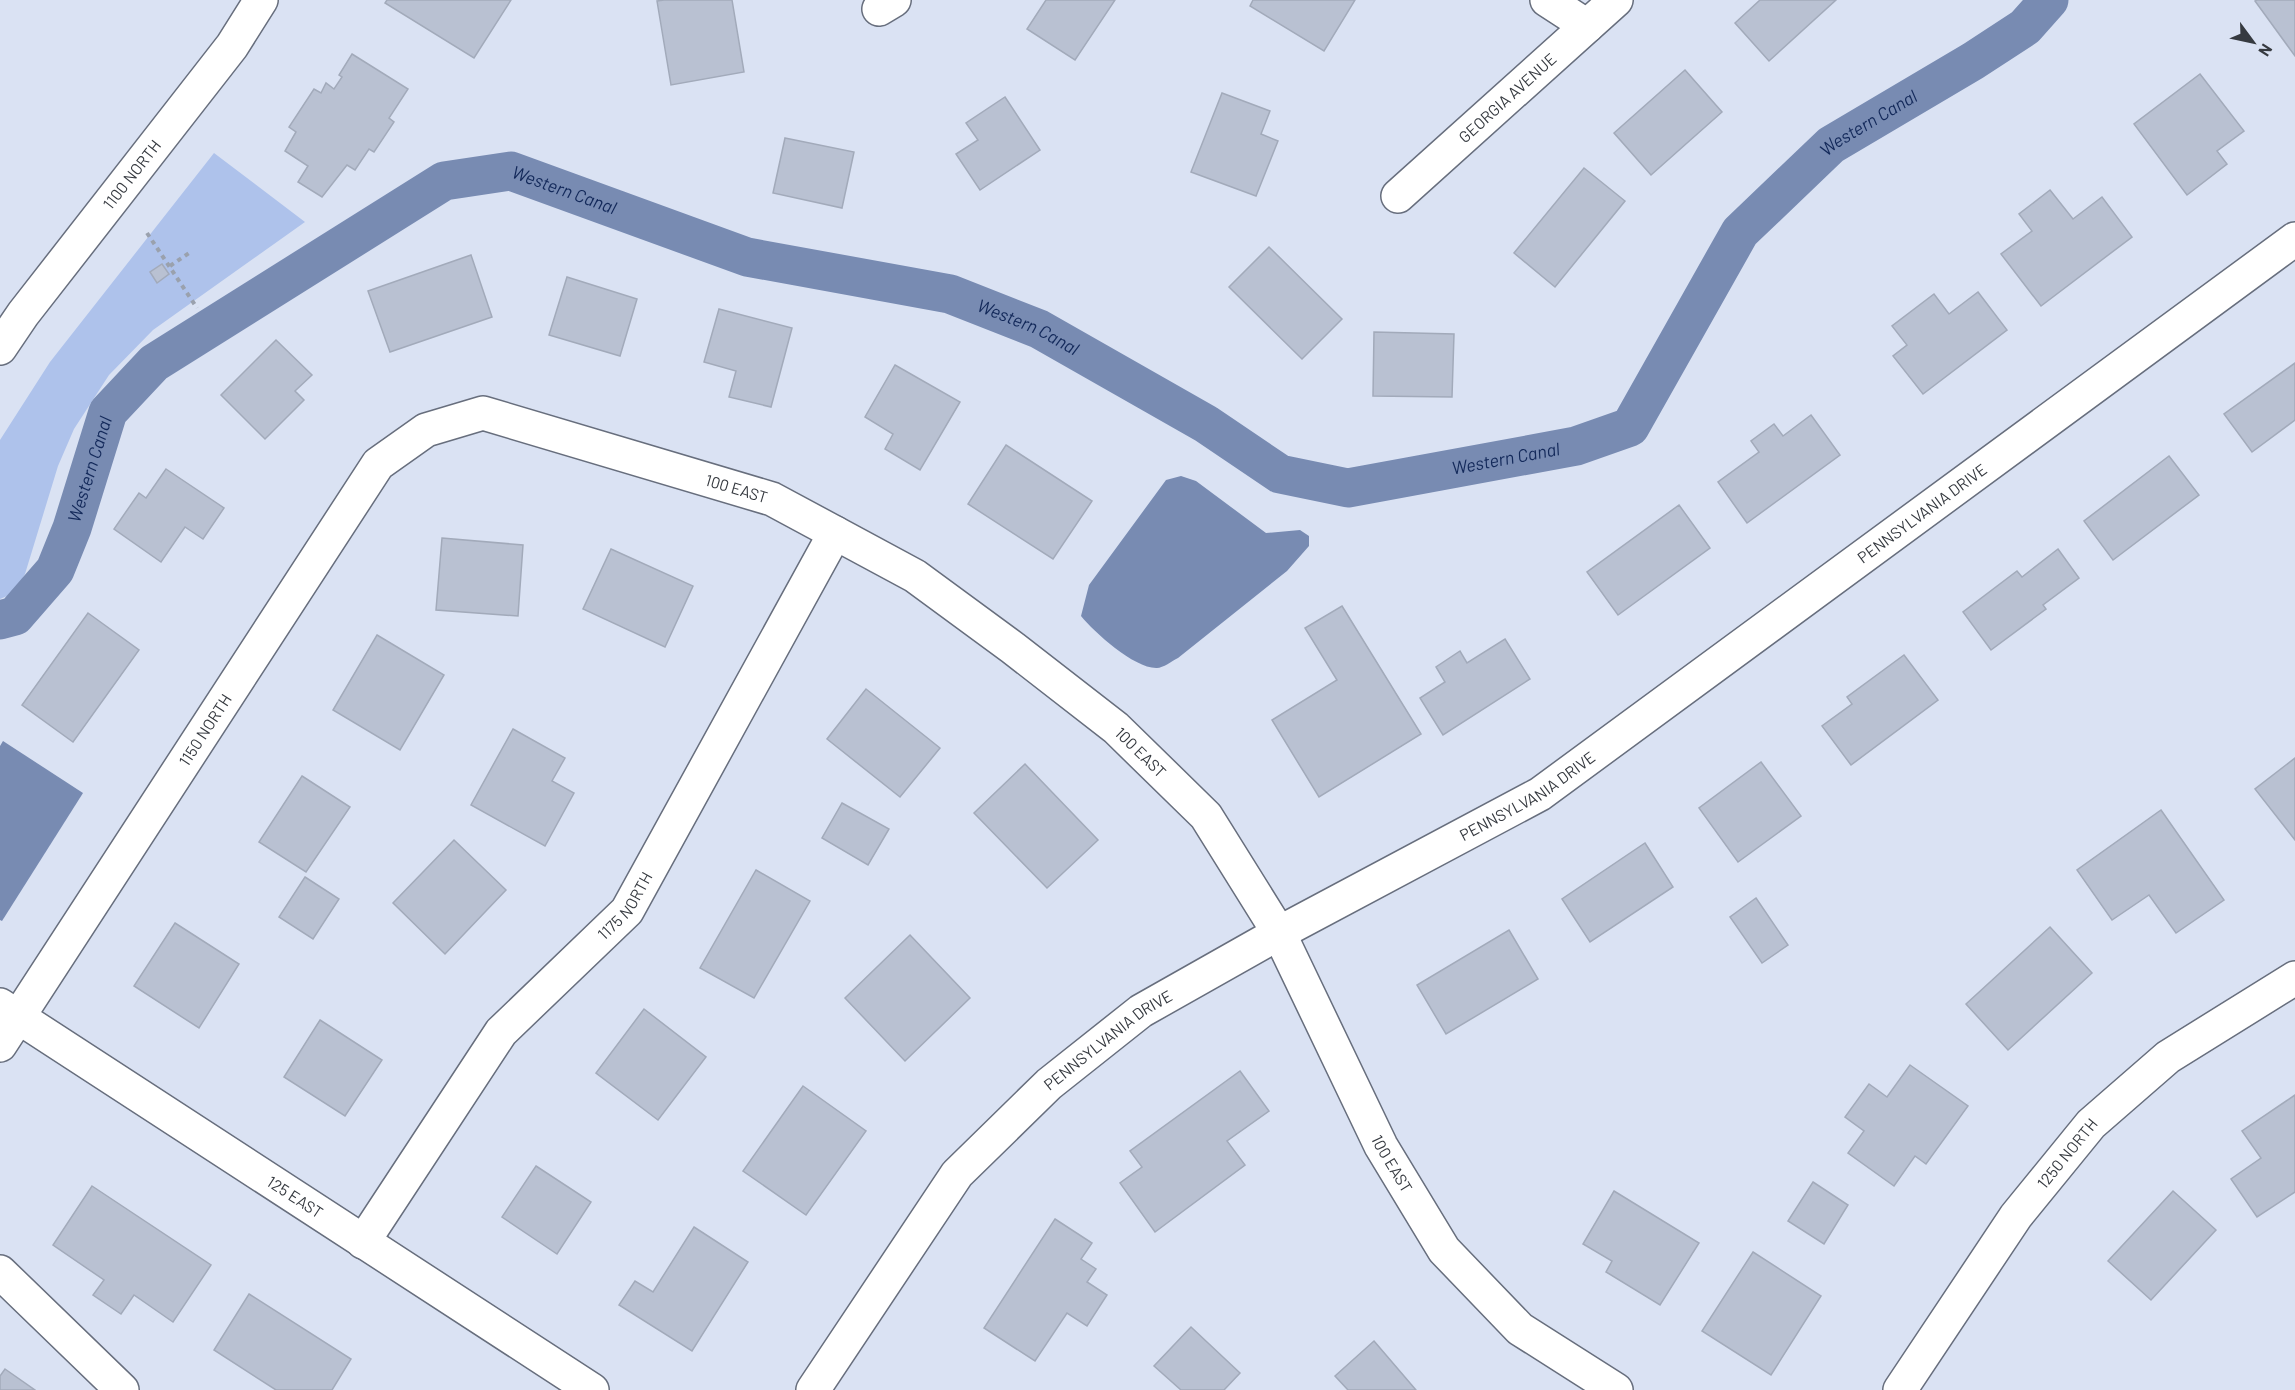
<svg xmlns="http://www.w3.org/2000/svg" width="2295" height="1390" viewBox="0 0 2295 1390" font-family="Barlow,sans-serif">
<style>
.green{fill:#aec2eb}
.water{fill:#788bb2}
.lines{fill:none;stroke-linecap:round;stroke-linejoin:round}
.canal{stroke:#788bb2;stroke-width:39}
.building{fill:#b9c1d2;stroke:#a2aaba;stroke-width:1.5}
.minor-casing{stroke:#676e7d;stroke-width:36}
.path{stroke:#9aa1ad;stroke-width:4;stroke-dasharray:4.5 4.5;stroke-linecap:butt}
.minor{stroke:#fff;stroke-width:33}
.labels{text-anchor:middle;stroke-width:4.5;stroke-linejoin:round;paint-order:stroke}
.street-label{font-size:16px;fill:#363a40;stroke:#dae2f3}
.water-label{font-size:18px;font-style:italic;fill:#13295a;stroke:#dae2f3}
</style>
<rect width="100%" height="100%" fill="#dae2f3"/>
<polygon class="green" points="214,153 305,222 153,330 109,375 74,429 58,466 25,574 14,593 0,599 0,440 50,362"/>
<g class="water">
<path d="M 1181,476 L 1196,481 L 1266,533 L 1300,530 L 1309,536 L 1309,546 L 1287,571 L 1178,658 C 1172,661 1163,668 1157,668 C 1135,669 1094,632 1081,616 L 1089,585 L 1166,480 Z"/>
<polygon points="3,741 83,793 2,921 0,920 0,746"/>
</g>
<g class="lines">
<path class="canal" id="s1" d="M 0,620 L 15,616 L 55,570 L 72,528 L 108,412 L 154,363 L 444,181 L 511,171 L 747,257 L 950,294 L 1039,329 L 1206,424 L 1280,474 L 1348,488 L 1576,446 L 1630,427 L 1740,232 L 1831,145 L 1973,61 L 2025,27 L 2049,0"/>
</g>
<g class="building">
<polygon points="387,0 511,0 474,58 385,3"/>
<polygon points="664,0 732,0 744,72 671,85 657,1"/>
<polygon points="1046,0 1115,0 1075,60 1027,29"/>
<polygon points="1253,0 1355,0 1324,51 1250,6"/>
<polygon points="1760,0 1836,0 1769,61 1735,23"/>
<polygon points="2257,0 2295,0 2295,56 2255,1"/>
<polygon points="352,54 408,89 389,118 394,122 374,152 369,149 355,170 347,165 322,197 298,182 308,166 285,151 296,132 289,127 314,89 321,93 326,83 334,89 342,77 339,75"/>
<polygon points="1685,70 1722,112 1651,175 1614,133"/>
<polygon points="2200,74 2244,131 2217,151 2227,164 2187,195 2134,124"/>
<polygon points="1222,93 1270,111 1261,134 1278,141 1256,196 1191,172"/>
<polygon points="1005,97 1040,150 980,190 956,154 978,140 966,123"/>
<polygon points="785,138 854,152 842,208 773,193"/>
<polygon points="1584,168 1625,201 1555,287 1514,253"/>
<polygon points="2050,190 2073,219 2102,197 2132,237 2041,306 2001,254 2032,231 2019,214"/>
<polygon points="1269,247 1342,319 1302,359 1229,287"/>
<polygon points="471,255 492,317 390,352 368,291"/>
<polygon points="162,264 169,274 157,283 150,272"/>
<polygon points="567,277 637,299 620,356 549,335"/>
<polygon points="1978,292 2007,330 1923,394 1893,356 1907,345 1892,326 1934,294 1949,314"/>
<polygon points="719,309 792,328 771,407 729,397 736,371 704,362"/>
<polygon points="1374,332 1454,334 1452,397 1373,396"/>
<polygon points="276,340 312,375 295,391 304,400 265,439 221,395"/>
<polygon points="2295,363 2295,420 2252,452 2224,414"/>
<polygon points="895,365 960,402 920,470 885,449 893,434 865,417"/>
<polygon points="1811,415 1840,455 1747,523 1718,482 1759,452 1751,441 1774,424 1783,436"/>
<polygon points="1006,445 1092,501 1053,559 968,504"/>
<polygon points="2169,456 2199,495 2113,560 2084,521"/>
<polygon points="166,469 224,508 203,539 185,527 161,562 114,529 139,493 146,498"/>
<polygon points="1679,505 1710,548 1618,615 1587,572"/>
<polygon points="442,538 523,545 518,616 436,610"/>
<polygon points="611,549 693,586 665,647 583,609"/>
<polygon points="2058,549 2079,578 2043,605 2046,609 1991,650 1963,612 2017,571 2022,577"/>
<polygon points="1342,606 1421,734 1319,797 1272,720 1337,680 1305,628"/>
<polygon points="88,613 139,650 73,742 22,705"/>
<polygon points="377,635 444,675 400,750 333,710"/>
<polygon points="1505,639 1530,679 1443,735 1420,698 1445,682 1436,667 1460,651 1467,663"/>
<polygon points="1904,655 1938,700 1851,765 1822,726 1852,704 1847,697"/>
<polygon points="866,689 940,748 900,797 827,739"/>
<polygon points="513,729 565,758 552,781 574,793 545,846 471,805"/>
<polygon points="2295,758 2295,840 2255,789"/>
<polygon points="1761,762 1801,816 1738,862 1699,808"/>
<polygon points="1025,764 1098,840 1047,888 974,813"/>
<polygon points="302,776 350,807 306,872 259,842"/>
<polygon points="842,803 889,829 868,865 822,838"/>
<polygon points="2161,810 2224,900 2176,933 2149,895 2112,920 2077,870"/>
<polygon points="454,840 506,890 445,954 393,903"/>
<polygon points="1645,843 1673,887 1590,942 1562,899"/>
<polygon points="756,870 810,901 754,998 700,968"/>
<polygon points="305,877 339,899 313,939 279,917"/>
<polygon points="1756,898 1788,945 1762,963 1730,917"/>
<polygon points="175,923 239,964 199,1028 134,986"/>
<polygon points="2050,927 2092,973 2008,1050 1966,1004"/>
<polygon points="1509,930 1538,979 1446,1034 1417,985"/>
<polygon points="910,935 970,998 905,1061 845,998"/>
<polygon points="644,1009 706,1057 658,1120 596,1073"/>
<polygon points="320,1020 382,1060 345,1116 284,1077"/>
<polygon points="1910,1065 1968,1106 1926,1164 1915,1156 1894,1186 1848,1153 1864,1131 1845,1117 1869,1084 1887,1097"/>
<polygon points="1240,1071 1269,1111 1227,1141 1245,1165 1155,1232 1120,1183 1142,1167 1130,1151"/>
<polygon points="803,1086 866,1131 806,1215 743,1171"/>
<polygon points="2295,1095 2295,1192 2257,1217 2231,1179 2261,1158 2242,1131"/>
<polygon points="536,1166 591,1202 557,1254 502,1217"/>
<polygon points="1813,1182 1848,1205 1824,1244 1788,1221"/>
<polygon points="92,1186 211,1265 173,1322 134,1295 121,1314 93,1295 104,1280 53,1245"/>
<polygon points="1614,1191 1699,1243 1660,1305 1606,1272 1612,1261 1583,1244"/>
<polygon points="2173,1191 2216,1230 2151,1300 2108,1261"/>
<polygon points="1055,1219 1092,1243 1081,1259 1096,1269 1087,1282 1107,1295 1087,1326 1067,1313 1035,1361 984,1328"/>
<polygon points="694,1227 748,1262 692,1351 619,1305 635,1281 653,1292"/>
<polygon points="1753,1252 1821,1296 1771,1375 1702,1331"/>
<polygon points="249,1294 351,1359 332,1390 276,1390 214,1350"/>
<polygon points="1191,1327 1240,1373 1224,1390 1181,1390 1154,1366"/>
<polygon points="1374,1341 1416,1390 1348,1390 1335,1376"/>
<polygon points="5,1369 35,1390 0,1390 0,1376"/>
</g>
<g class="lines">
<g class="minor-casing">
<g id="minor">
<polyline points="1547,0 1587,26"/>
<polyline points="879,9 894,0"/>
<path id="s2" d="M 1398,196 L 1616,0"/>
<path id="s3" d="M 0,348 L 23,314 L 232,46 L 261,0"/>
<path id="s4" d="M 0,1005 L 592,1390"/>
<path id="s5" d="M 0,1045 L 378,464 L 426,430 L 483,413 L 772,499 L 915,576 L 1013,648 L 1116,728 L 1206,816 L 1279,933 L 1381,1146 L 1444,1250 L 1520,1329 L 1616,1390"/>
<path id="s6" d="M 363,1242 L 501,1032 L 627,911 L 835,533"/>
<polyline points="0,1272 122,1390"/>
<path id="s7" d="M 813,1390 L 957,1174 L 1049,1084 L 1141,1011 L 1279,933 L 1540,794 L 2295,239"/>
<path id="s8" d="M 1900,1390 L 2016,1216 L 2091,1124 L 2168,1057 L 2295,978"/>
</g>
</g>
<g class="path">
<polyline points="147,233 197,308"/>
<polyline points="170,266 189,253"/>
</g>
<use href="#minor" class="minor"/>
</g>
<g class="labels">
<g class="street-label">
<text dy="6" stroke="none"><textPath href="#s2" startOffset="147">GEORGIA AVENUE</textPath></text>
<text dy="6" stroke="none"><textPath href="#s3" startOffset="218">1100 NORTH</textPath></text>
<text dy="6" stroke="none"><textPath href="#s5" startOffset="1076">100 EAST</textPath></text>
<text dy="6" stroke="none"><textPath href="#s7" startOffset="1434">PENNSYLVANIA DRIVE</textPath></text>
<text dy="6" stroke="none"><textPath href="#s5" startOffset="376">1150 NORTH</textPath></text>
<text dy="6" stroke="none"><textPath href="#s5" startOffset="1562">100 EAST</textPath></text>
<text dy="6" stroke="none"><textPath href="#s7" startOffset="948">PENNSYLVANIA DRIVE</textPath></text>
<text dy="6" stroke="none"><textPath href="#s6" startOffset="429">1175 NORTH</textPath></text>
<text dy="6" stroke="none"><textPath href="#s7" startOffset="462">PENNSYLVANIA DRIVE</textPath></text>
<text dy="6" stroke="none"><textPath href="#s8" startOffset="290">1250 NORTH</textPath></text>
<text dy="6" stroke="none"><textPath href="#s5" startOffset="2048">100 EAST</textPath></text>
<text dy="6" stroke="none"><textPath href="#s4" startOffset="352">125 EAST</textPath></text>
</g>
<g class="water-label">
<text dy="6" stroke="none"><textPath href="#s1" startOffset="2307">Western Canal</textPath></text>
<text dy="6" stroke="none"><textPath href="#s1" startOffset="777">Western Canal</textPath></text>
<text dy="6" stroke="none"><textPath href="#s1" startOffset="1263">Western Canal</textPath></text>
<text dy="6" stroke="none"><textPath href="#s1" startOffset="1785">Western Canal</textPath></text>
<text dy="6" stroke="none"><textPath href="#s1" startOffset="183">Western Canal</textPath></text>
</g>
</g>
<g transform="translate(2253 42) rotate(123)" stroke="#dae2f3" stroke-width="4.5" paint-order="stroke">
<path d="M0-4.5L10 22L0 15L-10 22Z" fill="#363a40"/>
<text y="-9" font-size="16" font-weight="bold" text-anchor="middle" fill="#363a40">N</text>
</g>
</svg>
